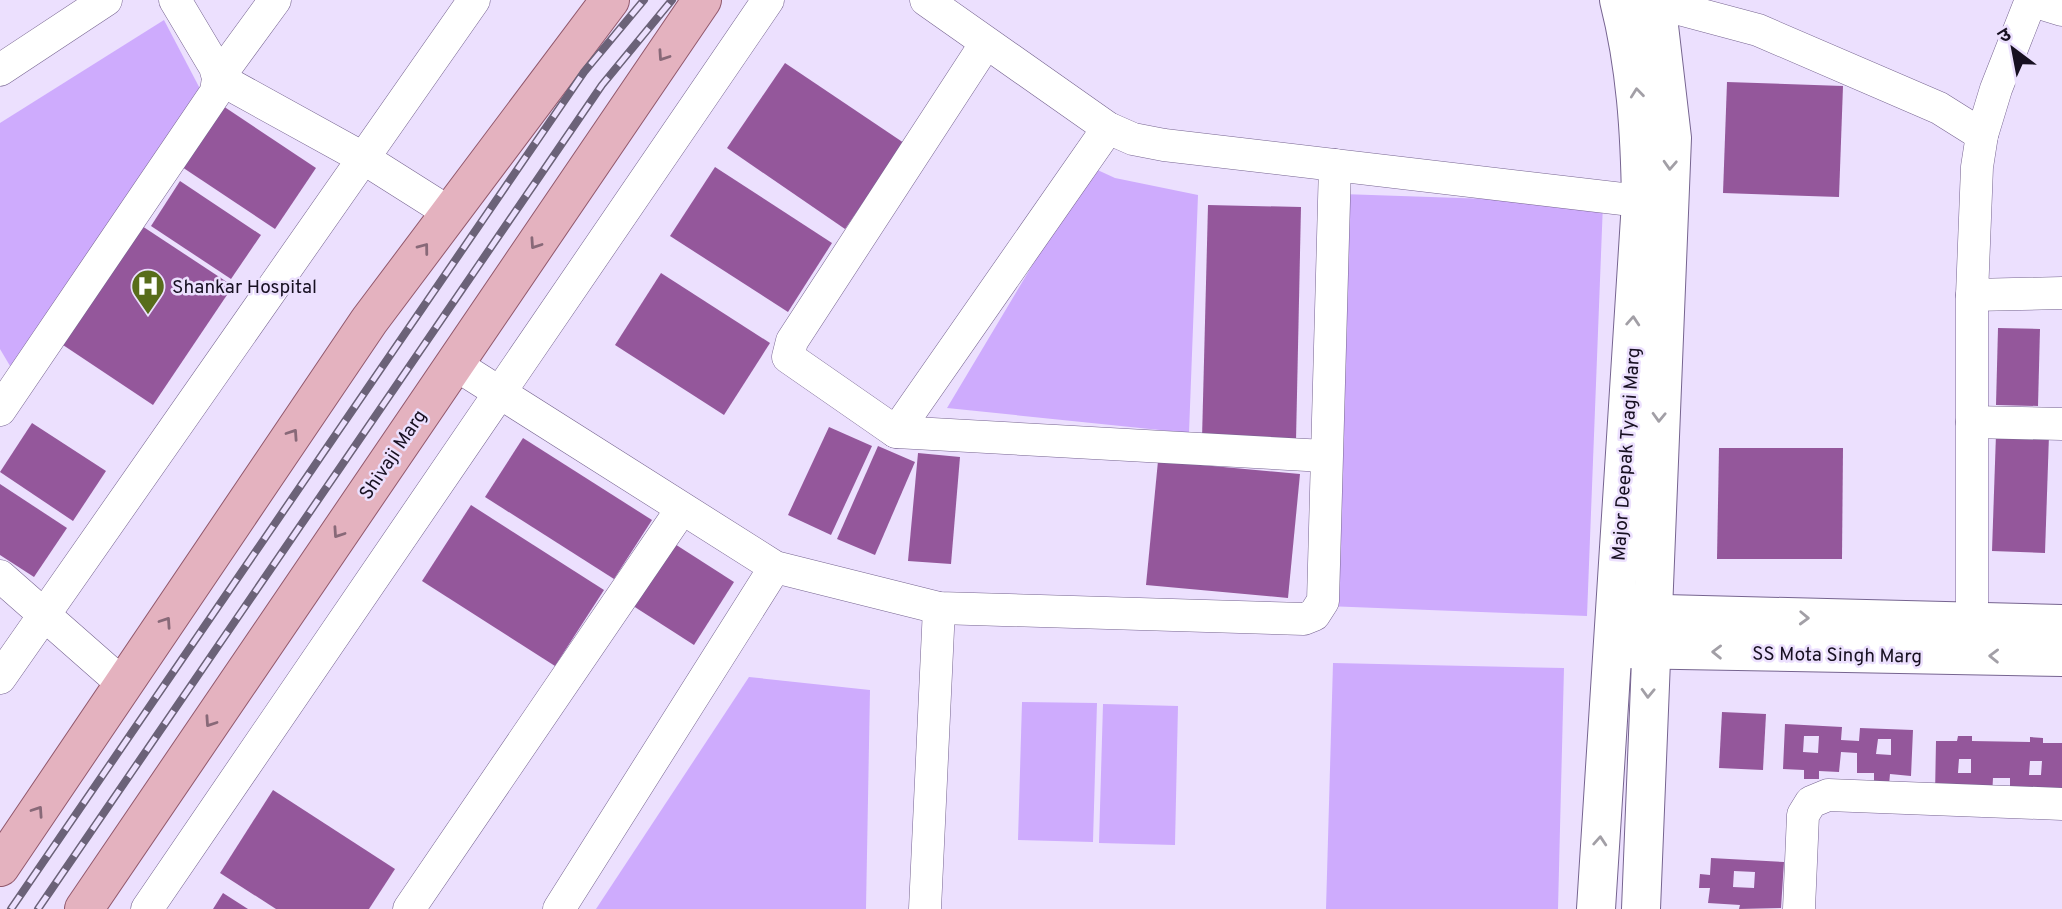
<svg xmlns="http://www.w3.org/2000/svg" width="2062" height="909" viewBox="0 0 2062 909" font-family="Overpass,'Noto Sans Devanagari',sans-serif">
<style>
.green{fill:#ceabfd}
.building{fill:#94579b;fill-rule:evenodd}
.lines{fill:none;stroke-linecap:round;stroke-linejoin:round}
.minor-casing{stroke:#766490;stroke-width:33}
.tertiary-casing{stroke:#766490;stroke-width:40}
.primary-casing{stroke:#91586c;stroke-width:40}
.minor{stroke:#fff;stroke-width:32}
.tertiary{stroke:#fff;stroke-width:38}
.primary{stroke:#e4b2bf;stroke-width:38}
.rail-casing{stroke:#6b6278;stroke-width:8}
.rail{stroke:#ece0fe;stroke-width:5;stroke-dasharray:16;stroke-linecap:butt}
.oneway{stroke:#886978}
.oneway2{stroke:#a29fa6}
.labels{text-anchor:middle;stroke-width:5;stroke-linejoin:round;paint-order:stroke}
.poi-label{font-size:19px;fill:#171021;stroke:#ece0fe;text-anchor:start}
.street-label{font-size:19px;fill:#171021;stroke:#ece0fe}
</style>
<rect width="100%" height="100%" fill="#ece0fe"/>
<g class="green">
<polygon points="164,20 208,104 16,376 0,349 0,123"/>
<polygon points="1091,167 1115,178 1198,195 1189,433 947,408"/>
<polygon points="1342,194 1603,203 1587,616 1326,606"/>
<polygon points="1333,663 1564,668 1558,909 1326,909"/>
<polygon points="749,677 870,690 866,909 596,909"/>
<polygon points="1022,702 1097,703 1093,842 1018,840"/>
<polygon points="1103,704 1178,706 1175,845 1099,843"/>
</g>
<g class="building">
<polygon points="785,63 904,143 845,229 727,148"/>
<polygon points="1727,82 1843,86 1839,197 1723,193"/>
<polygon points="223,106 316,168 275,229 182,167"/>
<polygon points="715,167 832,243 788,312 670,236"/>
<polygon points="180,181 261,235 231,279 151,226"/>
<polygon points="1208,205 1301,207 1296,441 1202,439"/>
<polygon points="142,226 233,286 153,405 63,345"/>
<polygon points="661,273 770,343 724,415 615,345"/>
<polygon points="1998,328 2040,329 2038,406 1996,405"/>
<polygon points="32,423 106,471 73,521 0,472"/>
<polygon points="829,427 872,446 831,535 788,515"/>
<polygon points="1996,434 2049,435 2045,553 1992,551"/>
<polygon points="523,438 652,520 614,579 485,497"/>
<polygon points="878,446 915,462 875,555 837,539"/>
<polygon points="1719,448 1843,448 1842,559 1717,559"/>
<polygon points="918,453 960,457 951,564 908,561"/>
<polygon points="1158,461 1300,474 1288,598 1146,585"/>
<polygon points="0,484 67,528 34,577 0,555"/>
<polygon points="471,505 604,590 555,666 422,581"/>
<polygon points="667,539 734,582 694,645 627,602"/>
<polygon points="1722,712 1766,714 1763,770 1719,768"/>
<path d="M 1785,724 L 1842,727 L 1841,740 L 1859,741 L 1860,728 L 1913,730 L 1911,776 L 1890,774 L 1889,785 L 1874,784 L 1874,773 L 1857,773 L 1857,753 L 1841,752 L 1839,772 L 1819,771 L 1819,779 L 1804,779 L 1804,770 L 1783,769 ZM 1804,736 L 1819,736 L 1818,753 L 1803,752 ZM 1878,739 L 1891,739 L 1891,755 L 1876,754 Z"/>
<path d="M 1958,736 L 1972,736 L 1972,741 L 2030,742 L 2030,737 L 2043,738 L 2043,743 L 2062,743 L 2062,797 L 2010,796 L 2010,778 L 1993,778 L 1992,796 L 1935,795 L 1936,741 L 1957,741 ZM 1959,759 L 1971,759 L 1971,773 L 1958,773 ZM 2030,761 L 2042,761 L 2041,775 L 2029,775 Z"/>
<polygon points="273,790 395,869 369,909 276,909 220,873"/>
<path d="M 1711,858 L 1784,862 L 1781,908 L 1739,909 L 1740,905 L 1708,903 L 1710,888 L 1699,888 L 1700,874 L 1710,875 ZM 1734,871 L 1755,872 L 1754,888 L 1733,887 Z"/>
<polygon points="223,893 248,909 213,909"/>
</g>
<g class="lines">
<g class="minor-casing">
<g id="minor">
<polyline points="926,0 1108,128 1133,139 1164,145 1665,204"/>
<polyline points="2030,0 2062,10"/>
<polyline points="1657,3 1758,30 1939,108 1982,135"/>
<polyline points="986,43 792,341 788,357 896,432 1325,456"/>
<polyline points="0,70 106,0"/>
<polyline points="218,78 363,158 450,213"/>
<polyline points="218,78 275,0"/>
<polyline points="1972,295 2062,293"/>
<polyline points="453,363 775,567 939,608 1304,619 1314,615 1323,601 1335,165"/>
<polyline points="0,410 216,92 218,78 215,67 175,0"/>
<polyline points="1972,422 2062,424"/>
<polyline points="896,432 1108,128"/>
<polyline points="0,576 124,685"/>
<polyline points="1972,623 1972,295 1977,167 1982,135 1996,89 2031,0"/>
<polyline points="0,678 474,0"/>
<polyline points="147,909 768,0"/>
<polyline points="409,909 681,510"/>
<polyline points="559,909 775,567"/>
<polyline points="925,909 939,608"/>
<polyline points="1799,909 1803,815 1811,802 1828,795 2062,804"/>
</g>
</g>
<g class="tertiary-casing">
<g id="tertiary">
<polyline points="1626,613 2062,624"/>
<polyline points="1623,649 2062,657"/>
<path d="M 1596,909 L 1641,202 C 1640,132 1636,67 1619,0"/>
<polyline points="1641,909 1672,138 1656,0"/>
</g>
</g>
<g class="primary-casing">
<g id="primary">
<polyline points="0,867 369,321 610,0"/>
<polyline points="84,909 702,0"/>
</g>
</g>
<use href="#minor" class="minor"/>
<use href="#tertiary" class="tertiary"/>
<use href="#primary" class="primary"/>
<g class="rail-casing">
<g id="rail">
<polyline points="11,909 584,72 644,0"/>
<polyline points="38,909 602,85 672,0"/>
</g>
</g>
<use href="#rail" class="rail"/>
</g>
<defs><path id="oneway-chevron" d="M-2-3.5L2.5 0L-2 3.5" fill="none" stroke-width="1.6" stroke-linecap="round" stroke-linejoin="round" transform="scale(1.75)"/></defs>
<g class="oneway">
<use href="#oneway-chevron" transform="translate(663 56) rotate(124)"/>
<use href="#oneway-chevron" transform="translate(535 244) rotate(124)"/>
<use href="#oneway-chevron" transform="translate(424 248) rotate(-53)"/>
<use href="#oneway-chevron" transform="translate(293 434) rotate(-56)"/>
<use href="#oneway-chevron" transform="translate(338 533) rotate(124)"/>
<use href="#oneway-chevron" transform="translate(166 622) rotate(-56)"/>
<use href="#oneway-chevron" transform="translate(210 722) rotate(124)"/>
<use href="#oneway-chevron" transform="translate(38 811) rotate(-56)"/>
</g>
<g class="oneway2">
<use href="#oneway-chevron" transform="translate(1637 93) rotate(-96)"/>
<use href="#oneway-chevron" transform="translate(1670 165) rotate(93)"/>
<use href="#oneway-chevron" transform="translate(1633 321) rotate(-86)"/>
<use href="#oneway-chevron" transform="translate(1659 417) rotate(92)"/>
<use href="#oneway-chevron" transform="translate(1804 618) rotate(2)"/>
<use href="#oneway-chevron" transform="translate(1717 652) rotate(-179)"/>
<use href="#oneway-chevron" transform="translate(1994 656) rotate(-179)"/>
<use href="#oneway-chevron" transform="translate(1648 693) rotate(92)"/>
<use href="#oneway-chevron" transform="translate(1600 841) rotate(-86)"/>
</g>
<defs>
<g id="hospital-pin" transform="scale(1.75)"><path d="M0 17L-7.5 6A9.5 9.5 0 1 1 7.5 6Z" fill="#586d1b" stroke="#ece0fe"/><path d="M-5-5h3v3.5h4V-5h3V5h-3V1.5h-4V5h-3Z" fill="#fff"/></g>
</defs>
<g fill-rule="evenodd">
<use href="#hospital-pin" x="148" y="286"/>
</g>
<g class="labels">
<g class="poi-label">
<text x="172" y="293">Shankar Hospital</text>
</g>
<g class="street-label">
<text transform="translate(392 454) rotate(-56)" y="7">Shivaji Marg</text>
<text transform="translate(1625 454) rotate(-86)" y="7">Major Deepak Tyagi Marg</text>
<text transform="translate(1837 654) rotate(1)" y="7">SS Mota Singh Marg</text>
</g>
</g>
<g transform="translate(2013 49) rotate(328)" stroke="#ece0fe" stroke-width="5" paint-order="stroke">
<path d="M0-5L12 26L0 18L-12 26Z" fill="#171021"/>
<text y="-10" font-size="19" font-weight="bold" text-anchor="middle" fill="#171021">उ</text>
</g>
</svg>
